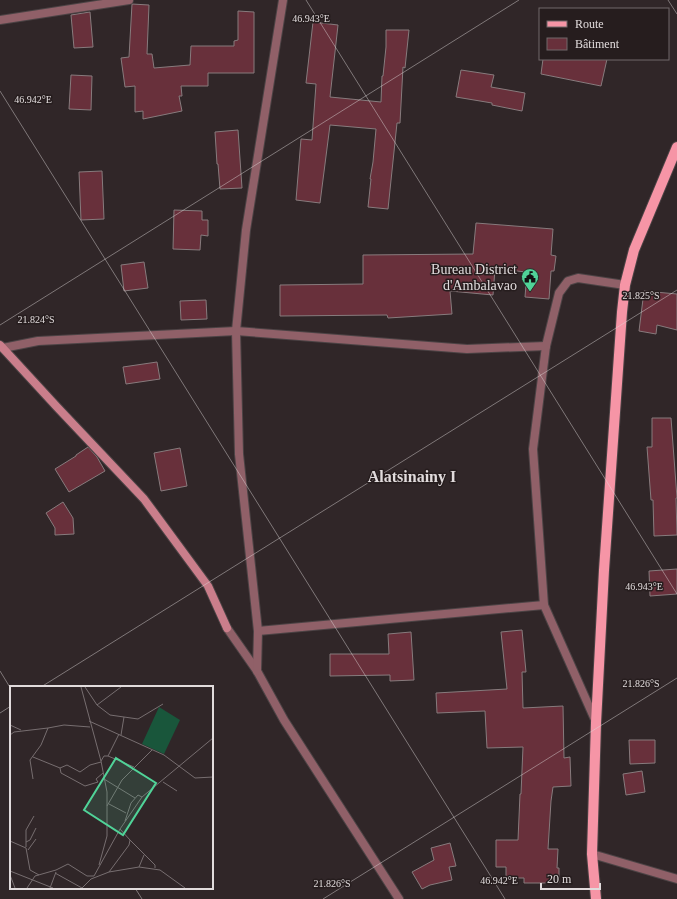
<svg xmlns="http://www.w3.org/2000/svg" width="677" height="899" viewBox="0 0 677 899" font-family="Georgia,serif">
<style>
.building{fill:#68303b;stroke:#877b7d}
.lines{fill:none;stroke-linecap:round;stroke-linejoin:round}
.street-casing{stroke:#4c4345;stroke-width:10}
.secondary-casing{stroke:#4c4345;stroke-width:10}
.primary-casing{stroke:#4c4345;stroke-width:12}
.street{stroke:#906068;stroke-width:8}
.secondary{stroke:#ca7e8b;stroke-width:8}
.primary{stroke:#f695a6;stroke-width:10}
.ticks{fill:none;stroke:#e1dbdc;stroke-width:1;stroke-opacity:0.45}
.labels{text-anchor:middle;stroke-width:3;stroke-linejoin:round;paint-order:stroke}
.poi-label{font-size:14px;fill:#e1dbdc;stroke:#261d1e;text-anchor:end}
.quarter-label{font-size:16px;font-weight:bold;fill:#e1dbdc;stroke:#261d1e}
.inset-road{fill:none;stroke:#776e70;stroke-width:1}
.view{fill:#50d398;fill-opacity:0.15;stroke:#50d398;stroke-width:2}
.inset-edge{fill:none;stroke:#e1dbdc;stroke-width:2}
.ticks-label{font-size:10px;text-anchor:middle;fill:#e1dbdc;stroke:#261d1e;stroke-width:3;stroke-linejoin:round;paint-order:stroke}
</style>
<rect width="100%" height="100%" fill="#302628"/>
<g class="building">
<polygon points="132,4 149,5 147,54 152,54 154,68 190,65 191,46 234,46 234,41 238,40 238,11 254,12 254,73 208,73 208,86 181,86 182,96 179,96 182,111 143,119 143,111 135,112 135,86 125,87 121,58 129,57"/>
<polygon points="90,12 93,47 74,48 71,15"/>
<polygon points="313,22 338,25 330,97 381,102 382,76 383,76 386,47 386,30 409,30 405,68 403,67 400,123 397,123 388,209 368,207 371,179 370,179 373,162 376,129 330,125 320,203 296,200 301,139 312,140 316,84 306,83"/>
<polygon points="543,59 607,59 601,86 541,74"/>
<polygon points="461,70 494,75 491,87 525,93 522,111 492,105 492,103 456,97"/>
<polygon points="71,75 92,76 91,110 69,109"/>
<polygon points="238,130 242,188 220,189 218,164 217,164 215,132"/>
<polygon points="102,171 104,219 81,220 79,172"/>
<polygon points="174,210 202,211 202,220 208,220 208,236 201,235 200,250 173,249"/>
<polygon points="476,223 553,229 551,255 556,256 554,271 551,271 549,299 525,297 527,272 495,269 493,295 450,291 452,314 388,318 387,315 280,316 280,285 363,284 363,255 473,254"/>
<polygon points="144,262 148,288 124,291 121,265"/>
<polygon points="644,291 677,294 677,330 657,325 656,334 639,331"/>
<polygon points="206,300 207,319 181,320 180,301"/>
<polygon points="157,362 160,379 126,384 123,367"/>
<polygon points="652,418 671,418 677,498 676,498 677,535 654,536 653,500 651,500 647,447 652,447"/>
<polygon points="88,447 97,457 105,471 69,492 55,469 76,456 76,455"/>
<polygon points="180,448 187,486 161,491 154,453"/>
<polygon points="63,502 73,518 74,534 55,535 55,528 46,513"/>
<polygon points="677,569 677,594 650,596 649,571"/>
<polygon points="522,630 526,672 522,672 523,708 563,706 564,758 570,757 571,786 553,787 551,801 548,849 558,849 557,868 559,868 559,883 524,883 524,878 506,878 506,867 496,867 496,840 518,840 520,794 521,794 523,747 487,748 485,711 437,713 436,693 507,689 501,632"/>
<polygon points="411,632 414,680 390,681 390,675 330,676 330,654 389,654 388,634"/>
<polygon points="629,740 655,740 655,763 630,764"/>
<polygon points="642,771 645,792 626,795 623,774"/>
<polygon points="450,843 456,866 449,867 452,880 430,885 422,889 412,872 434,860 431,848"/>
</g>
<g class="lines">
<g class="street-casing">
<g id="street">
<polyline points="0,20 129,0"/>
<polyline points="3,348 38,341 236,331 467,349 546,346"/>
<polyline points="227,628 257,671 284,720 399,899"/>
<polyline points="258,631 544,605"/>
<polyline points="257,671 258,631 239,454 236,331 246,230 283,0"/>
<polyline points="596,722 544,605 533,449 546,346 559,293 568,281 578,278 625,285"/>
<polyline points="592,854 677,879"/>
</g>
</g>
<g class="secondary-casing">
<polyline id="secondary" points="0,345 57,407 144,499 208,586 227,628"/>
</g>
<g class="primary-casing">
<polyline id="primary" points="596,899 592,854 596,723 604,570 622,312 625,285 634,250 677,147"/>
</g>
<use href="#street" class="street"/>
<use href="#secondary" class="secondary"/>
<use href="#primary" class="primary"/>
</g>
<path class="ticks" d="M 306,0 L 677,594M 668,0 L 677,14M 0,91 L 505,899M 0,325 L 519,0M 0,671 L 11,689M 41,687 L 677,290M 0,713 L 11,706M 135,888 L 142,899M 323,899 L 677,678"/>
<defs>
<g id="civic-pin" transform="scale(0.9)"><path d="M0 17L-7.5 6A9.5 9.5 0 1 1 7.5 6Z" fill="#50d398" stroke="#261d1e"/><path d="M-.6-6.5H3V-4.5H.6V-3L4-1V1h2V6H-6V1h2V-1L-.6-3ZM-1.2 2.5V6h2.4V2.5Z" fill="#111"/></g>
</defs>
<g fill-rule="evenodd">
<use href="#civic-pin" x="530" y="277"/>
</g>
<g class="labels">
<g class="poi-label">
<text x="517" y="274">Bureau District<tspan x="517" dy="16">d'Ambalavao</tspan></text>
</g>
<g class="quarter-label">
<text x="412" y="482">Alatsinainy I</text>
</g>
</g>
<g transform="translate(10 686)">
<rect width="203" height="203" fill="#302628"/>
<path d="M 149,21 L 170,34 L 154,68 L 132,58 Z" fill="#19563b"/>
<path class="inset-road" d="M 71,1 L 91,75 L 97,106 L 97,150 L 89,179M 75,1 L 87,19 L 100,29 L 128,33 L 153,18M 87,19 L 111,1M 79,35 L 154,69 L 185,92 L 203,91M 0,39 L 11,44M 0,49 L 4,46 L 38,42M 111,49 L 114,31M 98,70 L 109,48M 23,71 L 50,82 L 57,79 L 70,86 L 80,79 L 91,76M 91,75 L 94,70 L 98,70 L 124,81M 50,82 L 51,87 L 75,100 L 88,96 L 86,93 L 93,87M 23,93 L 20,74 L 31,59 L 38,42 L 54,39 L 80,41M 94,93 L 125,112M 153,96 L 167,105M 99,118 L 116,127M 97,120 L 112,94 L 142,64M 115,135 L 121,117 L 128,109 L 132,111M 120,154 L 145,179 L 145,182M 0,155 L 16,162 L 20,184 L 29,189M 16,156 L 20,154 L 26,142M 16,161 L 16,144 L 24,130M 18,164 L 26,153M 129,181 L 134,169M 0,185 L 43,202M 99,186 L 119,159 L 120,154 L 110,143M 45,187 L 72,202M 0,189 L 5,202M 17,202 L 25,190 L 46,184 L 58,178 L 77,190 L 84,190 L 110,143 L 132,111 L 203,52M 40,202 L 46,186M 72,202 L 81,193 L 99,186 L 129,181 L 150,184 L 175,202"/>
<path class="view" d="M 106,72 L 146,97 L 113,149 L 74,124 Z"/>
<rect width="203" height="203" class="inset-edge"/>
</g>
<g class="ticks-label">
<text x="311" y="22">46.943°E</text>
<text x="33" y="103">46.942°E</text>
<text x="641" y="299">21.825°S</text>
<text x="36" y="323">21.824°S</text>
<text x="644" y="590">46.943°E</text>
<text x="641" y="687">21.826°S</text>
<text x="499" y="884">46.942°E</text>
<text x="332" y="887">21.826°S</text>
</g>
<rect x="539" y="8" width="130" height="52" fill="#261d1e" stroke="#71696a"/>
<rect x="547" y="21" width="20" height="6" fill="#f695a6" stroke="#71696a"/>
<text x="575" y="28" font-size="12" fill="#e1dbdc">Route</text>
<rect x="547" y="38" width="20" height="12" fill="#68303b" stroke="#71696a"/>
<text x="575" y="48" font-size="12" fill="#e1dbdc">Bâtiment</text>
<path d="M541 883v6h59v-6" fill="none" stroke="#e1dbdc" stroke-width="2"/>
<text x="547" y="883" font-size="12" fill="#e1dbdc" stroke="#261d1e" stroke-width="3" paint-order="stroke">20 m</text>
</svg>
